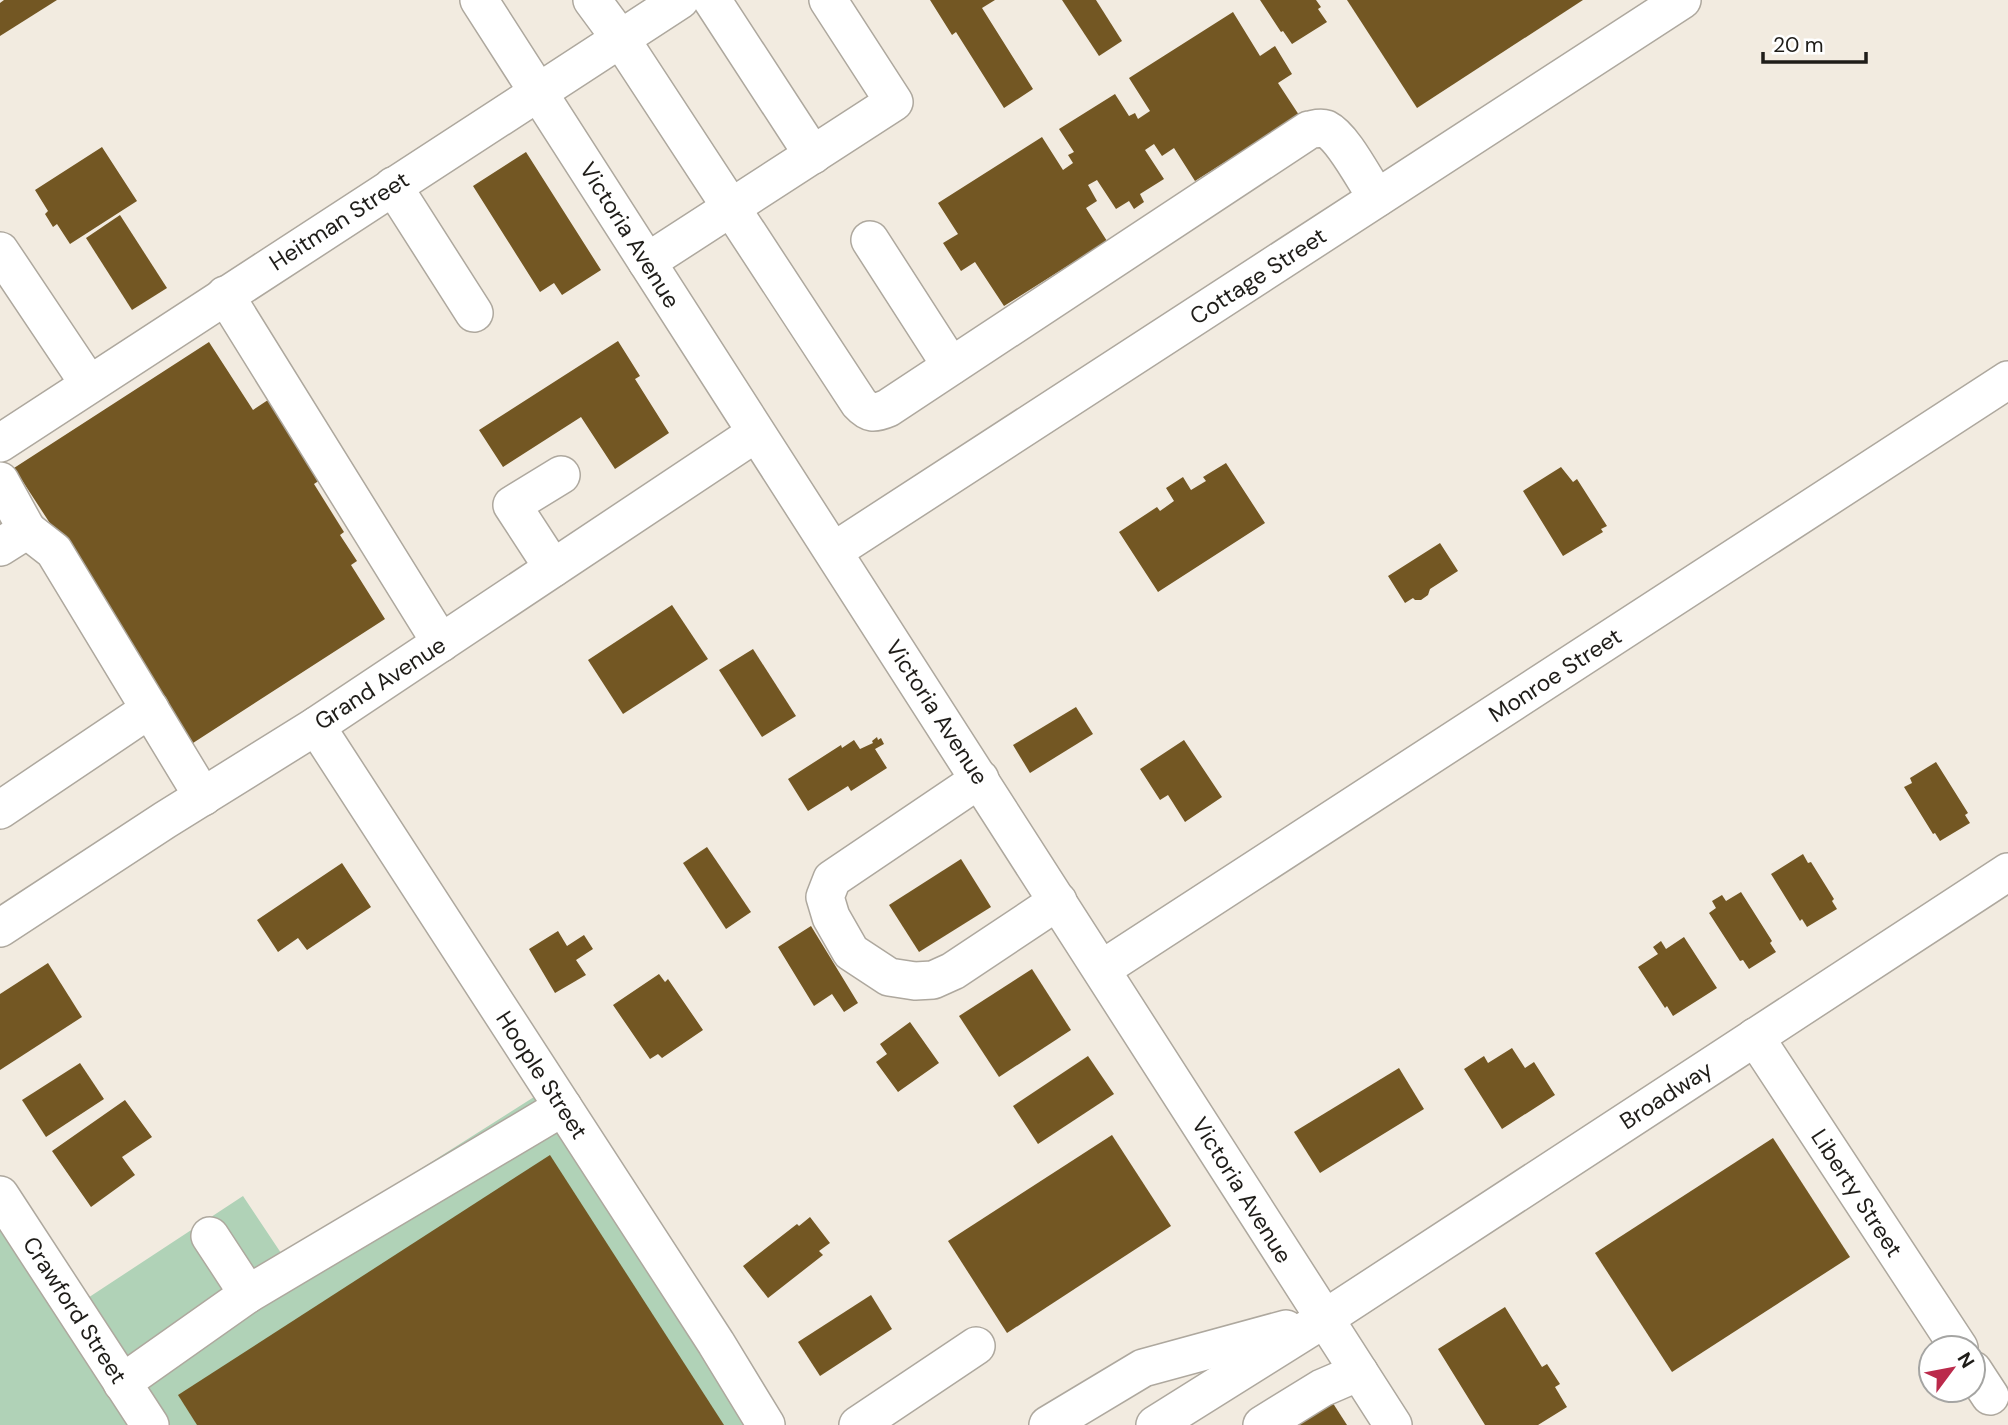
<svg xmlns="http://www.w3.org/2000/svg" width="2008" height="1425" viewBox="0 0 2008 1425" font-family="'DM Sans',sans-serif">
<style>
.green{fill:#b0d2b7}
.building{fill:#735723}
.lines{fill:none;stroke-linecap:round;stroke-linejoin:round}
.minor-casing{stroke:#aea89e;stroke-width:40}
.minor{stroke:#fff;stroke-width:37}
.labels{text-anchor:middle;stroke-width:7;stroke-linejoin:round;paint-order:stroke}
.street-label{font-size:23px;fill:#1f1d19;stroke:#fff}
</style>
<rect width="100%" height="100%" fill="#f2ebe0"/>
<polygon class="green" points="545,1090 758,1425 0,1425 0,1207 68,1311 243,1196 283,1256"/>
<g class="building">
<polygon points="4,0 57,0 0,36 0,3"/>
<polygon points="930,0 995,0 982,8 1033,89 1004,108 956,32 952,35"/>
<polygon points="1062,0 1096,0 1122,41 1099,56"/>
<polygon points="1260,0 1316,0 1321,7 1318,9 1327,22 1292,44 1283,31 1281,32"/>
<polygon points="1347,0 1583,0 1417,108"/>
<polygon points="1233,12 1260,56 1275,46 1292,74 1278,83 1299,115 1195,181 1174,148 1162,156 1154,144 1145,150 1164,179 1140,194 1144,202 1134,209 1129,201 1116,209 1097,180 1088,185 1097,201 1086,208 1107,241 1004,306 975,262 961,271 943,243 958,234 938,203 1042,137 1063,170 1073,163 1068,155 1074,152 1059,129 1115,94 1129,116 1135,113 1138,119 1150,111 1129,78"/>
<polygon points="102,147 137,201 70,244 57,224 53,227 45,214 48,211 35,190"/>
<polygon points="526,152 601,270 562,295 554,283 540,292 473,186"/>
<polygon points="120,215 167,288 132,310 86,238"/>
<polygon points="618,341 640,376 635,379 669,433 615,469 581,417 503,467 479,430"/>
<polygon points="209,342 253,410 274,396 326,476 314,484 344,532 340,535 357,561 351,565 385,619 193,743 14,468"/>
<polygon points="1226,463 1265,523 1158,592 1119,532 1157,507 1160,511 1174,501 1166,488 1183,477 1191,490 1206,481 1203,477"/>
<polygon points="1561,467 1573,482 1577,479 1607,526 1601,529 1603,532 1563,556 1523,491"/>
<polygon points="1440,543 1458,571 1430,589 1428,595 1421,600 1415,600 1413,598 1405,603 1388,576"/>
<polygon points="672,605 708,659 623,714 588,660"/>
<polygon points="753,649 796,716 762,737 719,670"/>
<polygon points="1076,707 1093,734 1030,773 1013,745"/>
<polygon points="877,737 878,740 881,738 884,744 875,749 887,768 851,791 848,786 808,811 788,779 841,745 842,748 854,740 860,749 873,743 872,741"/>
<polygon points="1184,740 1222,797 1185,822 1168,795 1160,800 1140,769"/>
<polygon points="1936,762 1968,813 1965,815 1970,823 1940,841 1935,833 1933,834 1904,787 1912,783 1910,778"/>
<polygon points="707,847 751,912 726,929 683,863"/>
<polygon points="1803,854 1808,863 1811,862 1834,899 1832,901 1837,909 1807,927 1802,919 1800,921 1771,874"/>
<polygon points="961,859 991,907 919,952 889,905"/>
<polygon points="342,863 371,907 307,950 298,938 278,952 257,920"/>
<polygon points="1741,892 1772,941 1770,943 1776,952 1749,969 1743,960 1740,961 1709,913 1716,908 1712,901 1722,895 1726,901"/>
<polygon points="811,926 858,1003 844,1012 832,994 814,1006 778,947"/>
<polygon points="558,931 567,946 584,935 593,949 576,960 586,975 555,993 529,949"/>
<polygon points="1684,937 1717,988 1673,1016 1667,1006 1665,1008 1638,967 1658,954 1653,947 1661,941 1666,949"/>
<polygon points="48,963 82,1017 0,1070 0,994"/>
<polygon points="1032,969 1071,1030 999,1077 959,1016"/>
<polygon points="659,974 665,982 668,979 703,1030 662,1058 658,1054 650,1059 613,1005"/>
<polygon points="910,1022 939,1063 898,1092 876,1062 887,1054 880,1044"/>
<polygon points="1512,1048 1525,1068 1534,1062 1555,1095 1502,1129 1464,1069 1484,1056 1488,1063"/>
<polygon points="1088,1056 1114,1094 1038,1144 1013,1106"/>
<polygon points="80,1063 104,1099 46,1137 22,1100"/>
<polygon points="1399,1068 1424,1109 1320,1173 1294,1132"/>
<polygon points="125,1100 152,1137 122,1157 135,1175 91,1207 52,1151"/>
<polygon points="1112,1135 1171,1226 1007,1333 948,1241"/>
<polygon points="1773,1138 1850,1257 1672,1372 1595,1253"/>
<polygon points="550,1155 724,1425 197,1425 178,1395"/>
<polygon points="810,1217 830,1243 819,1251 823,1255 768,1298 743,1266 797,1224 799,1226"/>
<polygon points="871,1295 892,1329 820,1376 798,1342"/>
<polygon points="1505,1307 1542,1367 1547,1364 1560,1384 1555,1387 1567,1407 1538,1425 1485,1425 1438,1349"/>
<polygon points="1327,1394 1347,1425 1280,1425"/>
</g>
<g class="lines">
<g class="minor-casing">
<g id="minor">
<polyline points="479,0 1393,1425"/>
<path d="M 592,0 L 620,38 L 859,403 C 869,414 874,414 888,408 L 1309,130 C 1315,129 1320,127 1326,129 C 1344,138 1365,181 1377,198"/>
<polyline points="712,0 813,155"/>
<polyline points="393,186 474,313"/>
<polyline points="870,240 951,366"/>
<polyline points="0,251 89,384"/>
<polyline points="647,262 894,102 828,0"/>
<polyline points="225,295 441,643"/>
<polyline points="0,443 680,0"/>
<polyline points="0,481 27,530"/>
<polyline points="0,547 27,530 54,551 203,797"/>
<polyline points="834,551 1682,0"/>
<polyline points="553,568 512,505 561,475"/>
<polyline points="316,726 716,1343 766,1425"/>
<polyline points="980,779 832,879 825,897 831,917 851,952 889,977 915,981 933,980 953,971 1058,901"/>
<polyline points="0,810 150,709"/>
<polyline points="0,928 165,820 316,726 756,433"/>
<polyline points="1102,969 2008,380"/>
<polyline points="1755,1037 1959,1348"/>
<polyline points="0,1195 150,1425"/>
<polyline points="248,1294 563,1107"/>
<polyline points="1973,1370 1990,1396"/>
<polyline points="122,1383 248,1294 210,1236"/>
<polyline points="858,1425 976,1346"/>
<polyline points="1048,1425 1143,1368 1286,1329"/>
<polyline points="1155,1425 1324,1319 2008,872"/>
<polyline points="1262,1425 1322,1388 1359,1372"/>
</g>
</g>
<use href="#minor" class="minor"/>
</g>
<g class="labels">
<g class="street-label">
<text transform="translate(339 221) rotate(-33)" y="8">Heitman Street</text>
<text transform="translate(630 235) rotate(58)" y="8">Victoria Avenue</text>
<text transform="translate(1258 276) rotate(-33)" y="8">Cottage Street</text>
<text transform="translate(1555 675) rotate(-33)" y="8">Monroe Street</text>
<text transform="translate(380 683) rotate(-33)" y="8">Grand Avenue</text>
<text transform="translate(937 712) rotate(57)" y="8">Victoria Avenue</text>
<text transform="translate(542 1075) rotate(57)" y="8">Hoople Street</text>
<text transform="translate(1666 1095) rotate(-33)" y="8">Broadway</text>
<text transform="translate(1242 1190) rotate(58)" y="8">Victoria Avenue</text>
<text transform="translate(1857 1193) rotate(57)" y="8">Liberty Street</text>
<text transform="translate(75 1310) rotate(57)" y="8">Crawford Street</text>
</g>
</g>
<g transform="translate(1952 1369) rotate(58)"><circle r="33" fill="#ffffff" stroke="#a5a5a3" stroke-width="2"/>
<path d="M0-5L12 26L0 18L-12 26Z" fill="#bb2a4b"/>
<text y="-10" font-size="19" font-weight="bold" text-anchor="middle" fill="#1f1d19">N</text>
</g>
<path d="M1763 52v10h103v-10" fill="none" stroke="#1f1d19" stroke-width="3.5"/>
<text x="1773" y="52" font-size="21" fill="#1f1d19" stroke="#ffffff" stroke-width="5" paint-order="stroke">20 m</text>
</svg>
